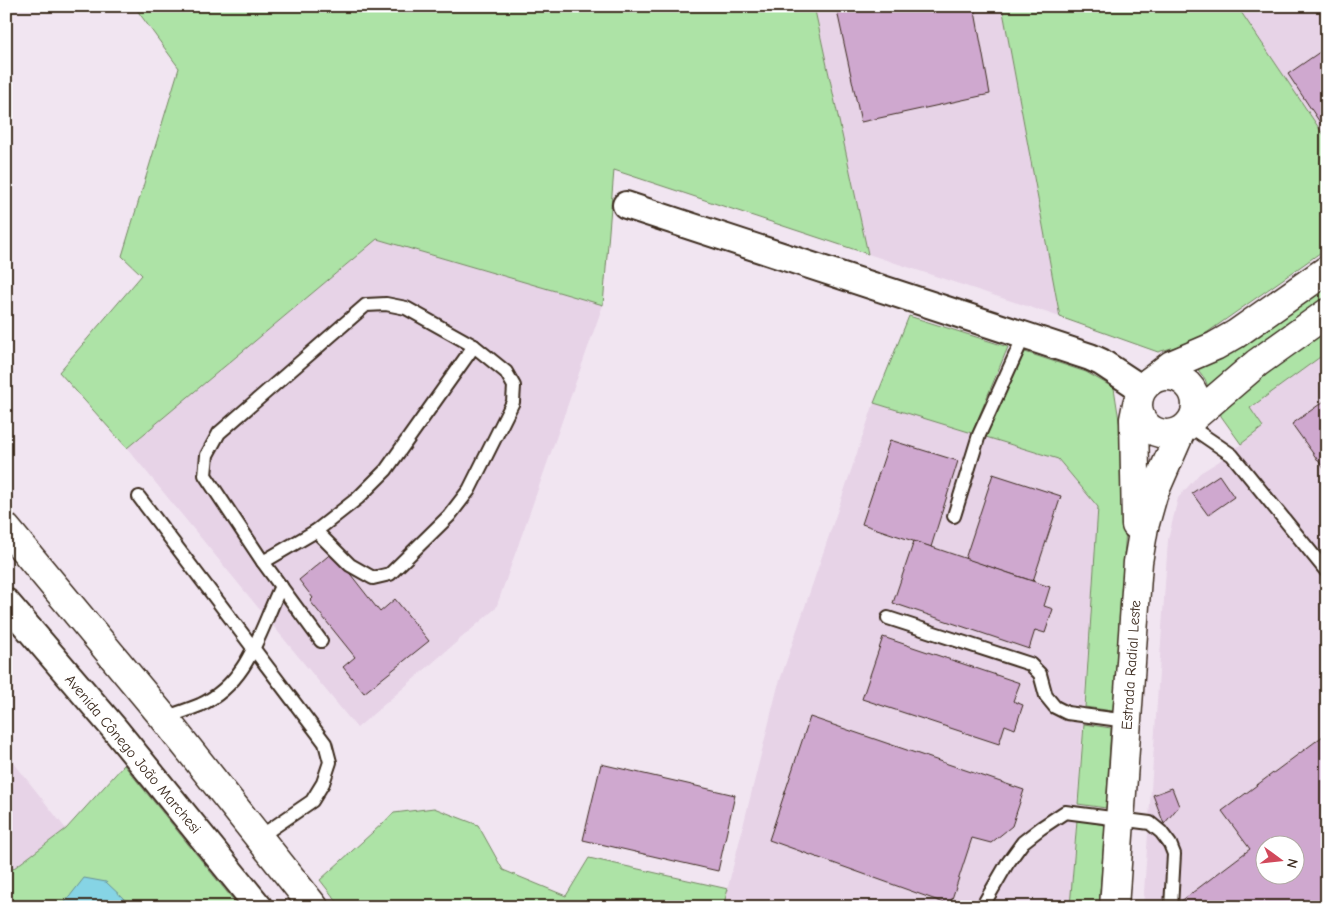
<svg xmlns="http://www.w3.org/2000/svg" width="1333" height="913" viewBox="0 0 1333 913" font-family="'Comic Neue',sans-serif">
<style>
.built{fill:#e7d3e7;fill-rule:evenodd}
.green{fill:#ade3a6;stroke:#748662}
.water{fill:#86d4e5;stroke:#689095}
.building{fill:#cfa8cf;stroke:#3b2a1e;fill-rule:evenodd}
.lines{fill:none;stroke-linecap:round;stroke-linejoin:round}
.service-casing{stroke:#3b2a1e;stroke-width:16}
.minor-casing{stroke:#3b2a1e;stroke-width:30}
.tertiary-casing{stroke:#3b2a1e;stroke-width:31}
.primary-casing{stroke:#3b2a1e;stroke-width:31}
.service{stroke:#fff;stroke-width:12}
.minor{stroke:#fff;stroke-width:26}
.tertiary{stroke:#fff;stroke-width:28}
.primary{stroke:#fff;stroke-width:28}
.labels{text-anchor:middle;stroke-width:4;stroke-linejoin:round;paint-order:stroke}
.street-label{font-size:15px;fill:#3b2a1e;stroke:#fff}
</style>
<rect width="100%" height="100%" fill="#f1e5f1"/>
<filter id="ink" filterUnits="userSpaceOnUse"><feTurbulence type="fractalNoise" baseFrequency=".02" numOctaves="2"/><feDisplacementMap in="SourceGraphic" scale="10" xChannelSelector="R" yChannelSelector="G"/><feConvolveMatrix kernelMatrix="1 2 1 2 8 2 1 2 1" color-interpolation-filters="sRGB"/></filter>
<g filter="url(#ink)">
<g class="built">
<polygon points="814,6 1002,6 1060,317 868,254"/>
<polygon points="1237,6 1327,6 1327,140"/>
<polygon points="377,239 603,305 496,608 357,728 127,448"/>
<path d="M 1327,352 L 1327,907 L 1143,907 L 1168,540 L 1178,498 L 1200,473 L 1218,462 L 1263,427 L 1250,408 ZM 1266,846 L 1296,846 L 1296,876 L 1266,876 Z"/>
<polygon points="874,403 1058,459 1098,507 1070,907 723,907 778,686"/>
<polygon points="6,753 66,829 6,874"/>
</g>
<g class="green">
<polygon points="134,6 814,6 868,254 614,170 603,305 377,239 127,448 59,372 142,275 122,256 179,68"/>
<polygon points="1002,6 1237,6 1327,140 1327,248 1195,341 1158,352 1060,317"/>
<polygon points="1327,281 1327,302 1208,387 1205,379 1196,367"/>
<polygon points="909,316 1008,347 972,433 874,403"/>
<polygon points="1327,328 1327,352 1250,408 1263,427 1241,444 1221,416 1220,410 1224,404"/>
<polygon points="1022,351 1086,372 1114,388 1124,453 1127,515 1113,711 1085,707 1098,507 1058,459 986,437"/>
<polygon points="1084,724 1111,728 1106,808 1078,804"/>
<polygon points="124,765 239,907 130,907 123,898 66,901 63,907 6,907 6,874 66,829"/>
<polygon points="434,808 478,825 503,870 566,896 589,858 728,889 723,907 341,907 320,880 394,813"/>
<polygon points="1077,820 1105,825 1099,907 1070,907"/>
</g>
<polygon class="water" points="84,878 106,882 123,898 130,907 63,907 66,901"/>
<g class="building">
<polygon points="836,6 974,6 990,94 861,122"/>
<polygon points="1327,47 1327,133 1288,74"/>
<polygon points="1327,399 1327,473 1292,424"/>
<polygon points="890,440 958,461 931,547 862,524"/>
<polygon points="993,474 1061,496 1033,581 965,559"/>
<polygon points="1219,475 1234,497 1208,515 1192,493"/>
<polygon points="914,541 1050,587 1044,606 1053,609 1045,633 1035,630 1029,649 893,603"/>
<polygon points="333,552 380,612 395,599 429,641 364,693 343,667 355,657 310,601 313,598 299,580"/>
<polygon points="883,637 1020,683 1013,701 1023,705 1015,729 1005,725 999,744 862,699"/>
<polygon points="810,717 1024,790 1012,826 991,843 972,838 950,905 769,840"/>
<path d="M 1327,733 L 1327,907 L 1177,907 L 1176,905 L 1250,849 L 1222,811 ZM 1266,846 L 1296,846 L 1296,876 L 1266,876 Z"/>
<polygon points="601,764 735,795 718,871 583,840"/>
<polygon points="1172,788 1179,806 1164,824 1153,795"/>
</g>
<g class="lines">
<g class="service-casing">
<g id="service">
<polyline points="1188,425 1232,455 1327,572"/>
<polyline points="139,497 325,743 330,762 323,783 312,801 258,838"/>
<polyline points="954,516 979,435 1024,336"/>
<polyline points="316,531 350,565 373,578 390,574 449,516 469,490 513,402 514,386 506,372 474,346 406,308 386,304 366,305 219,433 207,455 205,475 263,562 321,641"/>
<polyline points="263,562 316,531 358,498 386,470 474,346"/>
<polyline points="888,618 1030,664 1040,674 1046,696 1055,707 1067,713 1127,721"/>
<path d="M 164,718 C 175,714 188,710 200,705 C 249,682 259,632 281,586"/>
<polyline points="982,907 1007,864 1023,842 1041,828 1065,812 1150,823 1161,832 1170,844 1174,854 1171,907"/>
</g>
</g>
<g class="minor-casing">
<g id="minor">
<polyline points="626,205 1090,357 1101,362 1142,389"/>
<polyline points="6,602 113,727 259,907"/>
</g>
</g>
<g class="tertiary-casing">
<g id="tertiary">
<circle cx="1167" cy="405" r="29"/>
<polyline points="1149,382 1171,365 1215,346 1236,334 1327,270"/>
<polyline points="1194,417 1257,363 1327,313"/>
<polyline points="1136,525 1134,419 1137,404"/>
<polyline points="1114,907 1138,562 1144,527 1153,495 1181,431"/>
</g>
</g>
<g class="primary-casing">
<polyline id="primary" points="6,528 164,718 314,907"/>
</g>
<use href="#service" class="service"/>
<use href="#minor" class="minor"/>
<use href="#tertiary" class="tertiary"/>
<use href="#primary" class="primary"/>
</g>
</g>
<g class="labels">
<g class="street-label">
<text transform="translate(1131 665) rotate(-86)" y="5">Estrada Radial Leste</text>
<text transform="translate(133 754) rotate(50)" y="5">Avenida Cônego João Marchesi</text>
</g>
</g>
<rect width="1333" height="913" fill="none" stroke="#fff" stroke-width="25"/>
<rect x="12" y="12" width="1308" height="888" fill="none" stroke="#3b2a1e" stroke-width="2" filter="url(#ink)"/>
<g transform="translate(1280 860) rotate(105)"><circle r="24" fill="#ffffff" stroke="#b1aaa5"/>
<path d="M0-4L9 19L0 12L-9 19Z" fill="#d1495b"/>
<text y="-8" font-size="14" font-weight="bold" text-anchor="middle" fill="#3b2a1e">N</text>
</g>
</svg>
